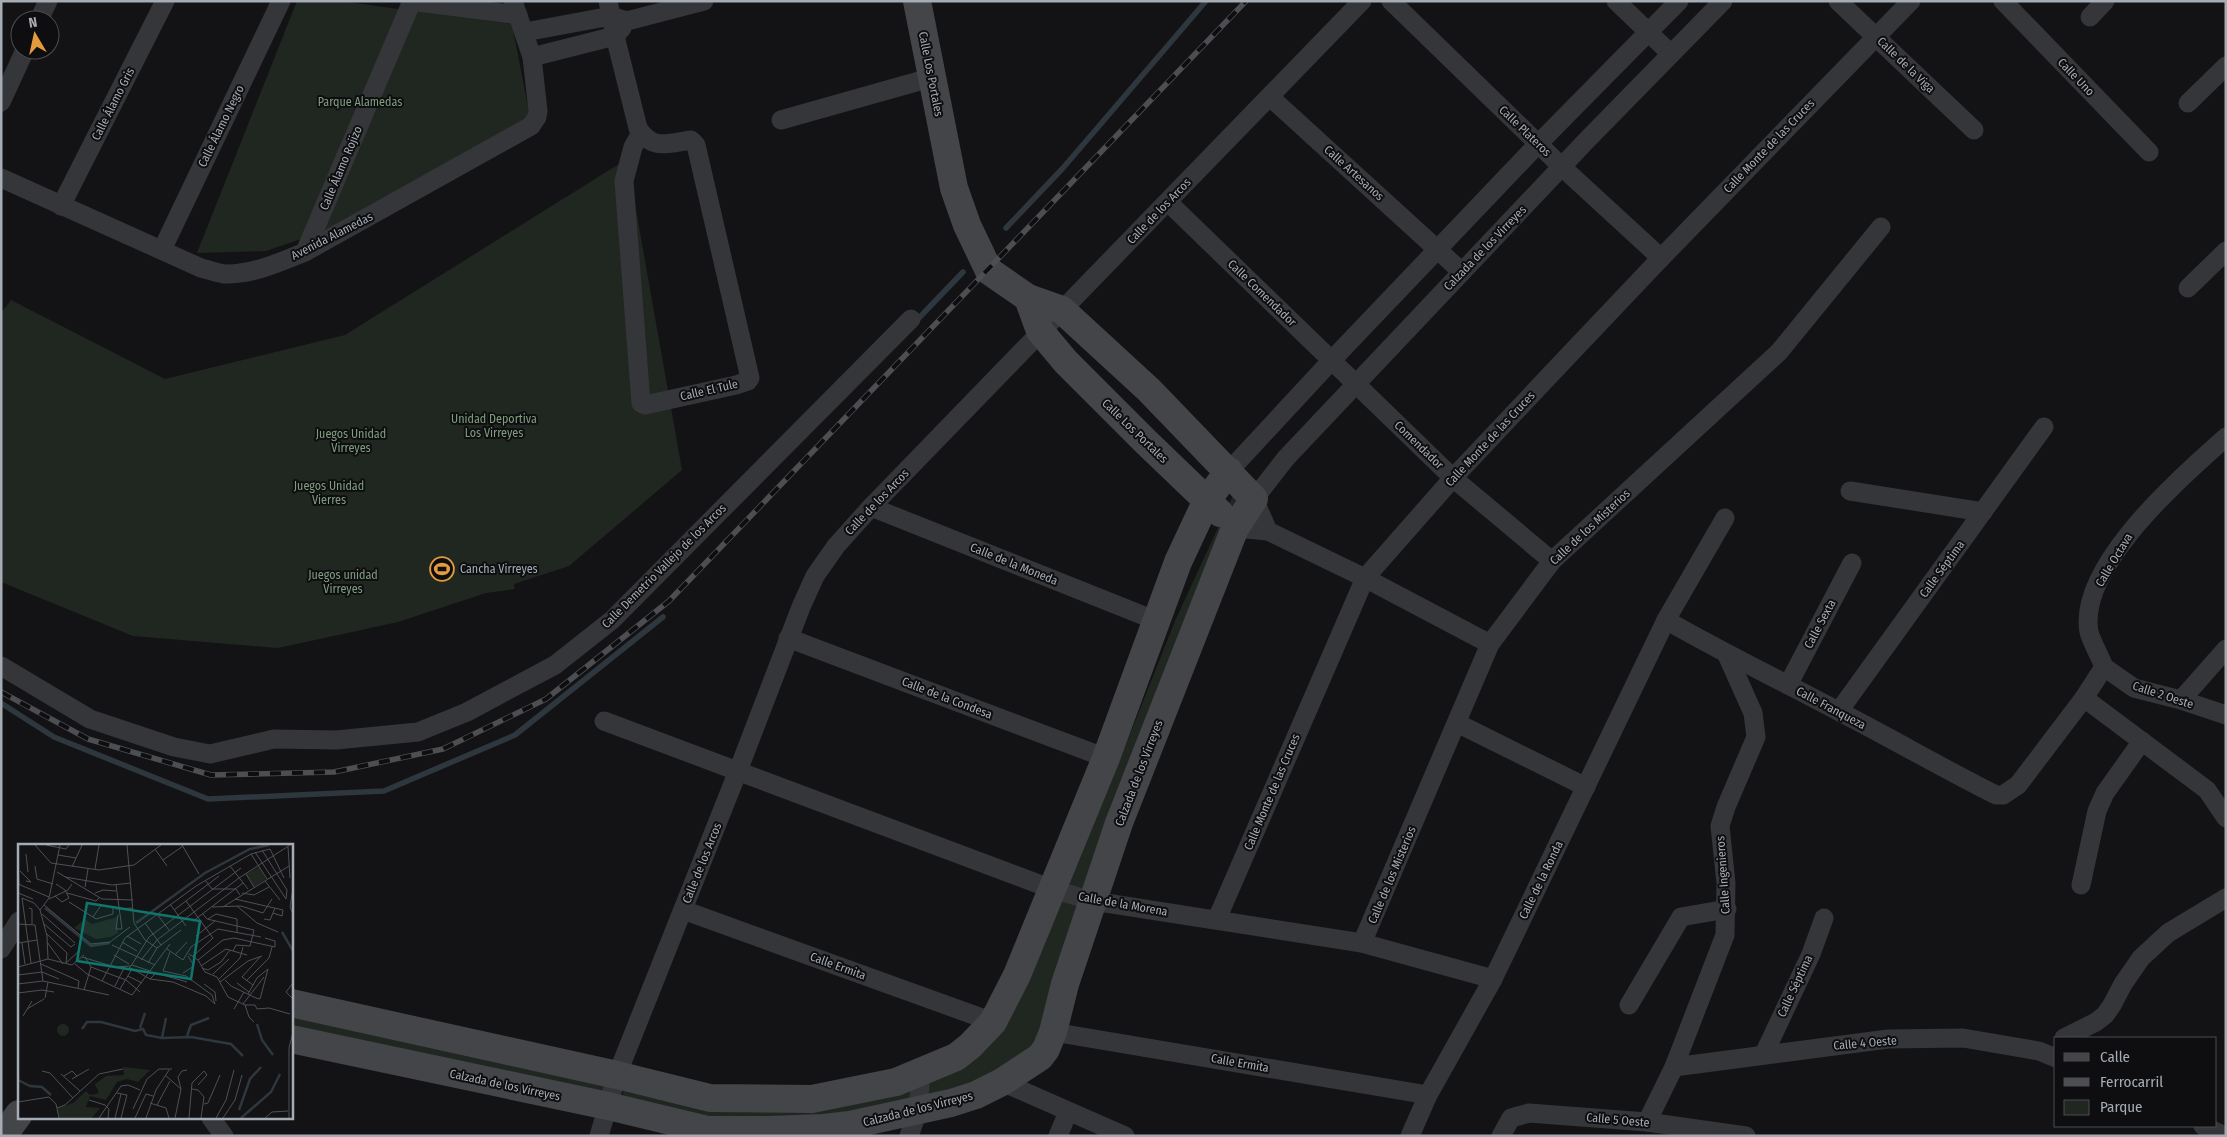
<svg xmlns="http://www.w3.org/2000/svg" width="2227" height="1137" viewBox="0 0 2227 1137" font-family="'Fira Sans Condensed',sans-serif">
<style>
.green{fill:#202720}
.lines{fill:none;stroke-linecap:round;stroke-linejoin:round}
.stream{stroke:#2e373d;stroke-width:5.5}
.street{stroke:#35363a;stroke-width:19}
.secondary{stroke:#434549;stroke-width:28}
.rail-casing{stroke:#4c4e52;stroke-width:5.5}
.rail{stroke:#0e0e10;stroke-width:4;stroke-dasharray:11;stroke-linecap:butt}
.labels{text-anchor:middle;stroke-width:4;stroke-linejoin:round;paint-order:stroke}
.street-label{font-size:12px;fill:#a6acb4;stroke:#0e0e10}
.park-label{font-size:12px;fill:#7f9e7e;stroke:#0e0e10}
.poi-label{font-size:12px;fill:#a6acb4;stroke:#0e0e10;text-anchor:start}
.inset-river{fill:none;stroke:#2e373d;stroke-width:2.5}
.inset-road{fill:none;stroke:#4e5055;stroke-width:1}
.view{fill:#0f766e;fill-opacity:0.15;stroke:#0f766e;stroke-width:2.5}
.inset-edge{fill:none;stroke:#a6acb4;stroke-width:2.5}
</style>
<rect width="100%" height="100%" fill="#131315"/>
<g class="green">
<polygon points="297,1 339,1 512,24 530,117 330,229 266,251 197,253"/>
<polygon points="627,159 682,470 569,566 514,584 515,589 486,593 398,622 278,648 133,636 1,582 1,313 11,300 165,379 345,335"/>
<polygon points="1235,491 1253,506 1098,892 1056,1054 857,1131 620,1111 625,1080 712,1100 905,1082 1007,1020 1119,762 1175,621"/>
<polygon points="291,1006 618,1078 613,1109 291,1045"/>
</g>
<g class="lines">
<g class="stream">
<polyline points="1006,228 1063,168 1206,1"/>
<polyline points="916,321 963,272"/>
<polyline points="1,703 54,737 208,799 384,791 515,735 663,617"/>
</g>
<g class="street">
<polyline points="410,1 518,15"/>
<path d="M 608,1 L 615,36 L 638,128 C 652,151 668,143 691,140 L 696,145 L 750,378 L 748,381 L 736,385 L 645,405 L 641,403 L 624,181 L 633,147 L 641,133"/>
<polyline points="1391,1 1562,167 1661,258"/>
<polyline points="1616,1 1671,54"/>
<polyline points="1838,1 1974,130"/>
<polyline points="2003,1 2149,152"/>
<polyline points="2090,17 2105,1"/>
<polyline points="39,20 48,1"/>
<polyline points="525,32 611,16 627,21 704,1"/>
<polyline points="532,57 615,36 622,28"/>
<polyline points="1270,97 1462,272"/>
<polyline points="1,102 25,50"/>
<polyline points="2188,103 2226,66"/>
<polyline points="781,120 930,78"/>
<path d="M 1,178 L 201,268 C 209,270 217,273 224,274 C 252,275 280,262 305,252 L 531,126 L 537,117 L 538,111 L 532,57 L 513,1"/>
<polyline points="1168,202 1453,478 1552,561"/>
<polyline points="61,206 165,1"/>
<polyline points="162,250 281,1"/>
<polyline points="305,252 412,1"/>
<polyline points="2188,288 2226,251"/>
<polyline points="1229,471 1331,361 1538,144 1679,1"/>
<polyline points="1850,491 1983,512"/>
<polyline points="871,507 1157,621"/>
<polyline points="1235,528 1268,531 1365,578 1490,644"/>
<polyline points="1268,531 1254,499 1286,458 1585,142 1723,1"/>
<path d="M 1666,620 C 1723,653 1780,680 1838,711 C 1891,738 1942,768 1996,795 L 2003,795 L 2018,785 L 2084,698 L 2104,667 C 2100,656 2092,643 2089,632 C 2077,566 2182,477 2226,437"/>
<polyline points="788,638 1106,758"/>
<polyline points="1,666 90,719 174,747 210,754 274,739 336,740 418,732 467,712 555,665 612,620 911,319"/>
<polyline points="2104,667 2134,688 2181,700 2226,715"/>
<polyline points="1788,685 1852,563"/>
<polyline points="2084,698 2207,790 2226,818"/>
<polyline points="2181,700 2226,649"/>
<polyline points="1839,711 2044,427"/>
<polyline points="604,721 1052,889 1093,901 1362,943 1493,979"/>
<polyline points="1457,723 1586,787"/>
<polyline points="2081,885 2097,811 2105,793 2142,741"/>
<polyline points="683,910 993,1022"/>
<polyline points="1217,919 1365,578 1453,478 1550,375 1661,258 1911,1"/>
<polyline points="1362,943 1490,644 1552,561 1779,352 1881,227"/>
<polyline points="1,949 19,921"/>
<polyline points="1629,1005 1681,917 1727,909"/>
<polyline points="1053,1032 1428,1095"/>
<polyline points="2064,1038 2096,1022 2105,1015 2112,1005 2123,984 2141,958 2168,933 2226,898"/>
<polyline points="1764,1054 1811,954 1824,918"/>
<polyline points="1674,1067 1888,1039 1963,1038 2039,1051 2056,1058"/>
<polyline points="1002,1082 1125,1136"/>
<polyline points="211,1118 224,1136"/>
<polyline points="1647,1122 1674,1067 1725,935 1726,883 1720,826 1726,807 1756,737 1753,713 1727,655"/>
<polyline points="2203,1126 2225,1136"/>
<polyline points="599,1136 617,1075 738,771 801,607 815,576 836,546 871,507 1362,1"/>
<polyline points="909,1136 918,1111 921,1073"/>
<polyline points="1058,1136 1068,1112"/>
<polyline points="1410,1136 1428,1095 1493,979 1666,620 1725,518"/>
<polyline points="1501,1136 1511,1118 1529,1113 1647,1122 1746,1136"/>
</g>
<g class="secondary">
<polyline points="1028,298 1040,331 1066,362 1145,441 1220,513"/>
<polyline points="291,1003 617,1075 710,1098 812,1099 896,1082 956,1057 970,1046 993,1022 1017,975 1106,758 1178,562 1207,500 1229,471"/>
<polyline points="291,1039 608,1106 708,1130 769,1130 823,1128 850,1125 951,1103 976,1095 1002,1082 1040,1057 1046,1049 1053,1032 1065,984 1119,823 1235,528 1254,499 1149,390 1062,310 1028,298 989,271 967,225 954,188 917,1"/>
<polyline points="3,1136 19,1114"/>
</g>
<g class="rail-casing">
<polyline id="rail" points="1,692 88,739 211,775 334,772 443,749 546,699 669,601 1246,1"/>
</g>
<use href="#rail" class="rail"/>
</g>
<defs>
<g id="stadium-ring" transform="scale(1.25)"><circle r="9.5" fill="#0e0e10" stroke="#e59b3b" stroke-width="1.5"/><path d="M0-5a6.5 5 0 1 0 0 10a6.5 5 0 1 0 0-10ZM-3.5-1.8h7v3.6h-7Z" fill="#e59b3b"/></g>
</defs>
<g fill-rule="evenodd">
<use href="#stadium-ring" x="442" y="569"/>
</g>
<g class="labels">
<g class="street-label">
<text transform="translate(1906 65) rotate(44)" y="4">Calle de la Viga</text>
<text transform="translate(931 74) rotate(79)" y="4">Calle Los Portales</text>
<text transform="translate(2076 77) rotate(46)" y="4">Calle Uno</text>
<text transform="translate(113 104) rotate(-63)" y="4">Calle Álamo Gris</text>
<text transform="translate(221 126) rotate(-64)" y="4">Calle Álamo Negro</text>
<text transform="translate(1525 131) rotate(44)" y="4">Calle Plateros</text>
<text transform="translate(1769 146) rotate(-46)" y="4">Calle Monte de las Cruces</text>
<text transform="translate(341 168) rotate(-67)" y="4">Calle Álamo Rojizo</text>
<text transform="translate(1354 173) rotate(42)" y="4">Calle Artesanos</text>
<text transform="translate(1159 211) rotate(-46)" y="4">Calle de los Arcos</text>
<text transform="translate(332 236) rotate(-27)" y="4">Avenida Alamedas</text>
<text transform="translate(1485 248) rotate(-46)" y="4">Calzada de los Virreyes</text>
<text transform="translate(1262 293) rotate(44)" y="4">Calle Comendador</text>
<text transform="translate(709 390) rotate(-13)" y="4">Calle El Tule</text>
<text transform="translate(1135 431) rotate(44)" y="4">Calle Los Portales</text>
<text transform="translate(1490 439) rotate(-47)" y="4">Calle Monte de las Cruces</text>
<text transform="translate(1419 445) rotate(44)" y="4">Comendador</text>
<text transform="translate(877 502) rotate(-46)" y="4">Calle de los Arcos</text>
<text transform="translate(1590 527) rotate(-43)" y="4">Calle de los Misterios</text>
<text transform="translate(2114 560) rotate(-59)" y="4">Calle Octava</text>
<text transform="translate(1014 564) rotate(22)" y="4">Calle de la Moneda</text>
<text transform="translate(664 566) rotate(-45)" y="4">Calle Demetrio Vallejo de los Arcos</text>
<text transform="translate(1942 569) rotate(-54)" y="4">Calle Séptima</text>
<text transform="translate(1820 624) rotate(-62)" y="4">Calle Sexta</text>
<text transform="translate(2163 695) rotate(18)" y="4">Calle 2 Oeste</text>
<text transform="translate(947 698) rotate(21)" y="4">Calle de la Condesa</text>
<text transform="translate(1831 708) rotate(28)" y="4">Calle Franqueza</text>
<text transform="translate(1139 773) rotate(-69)" y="4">Calzada de los Virreyes</text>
<text transform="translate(1272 792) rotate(-67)" y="4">Calle Monte de las Cruces</text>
<text transform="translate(702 863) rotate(-68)" y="4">Calle de los Arcos</text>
<text transform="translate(1392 875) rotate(-67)" y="4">Calle de los Misterios</text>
<text transform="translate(1723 875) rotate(-94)" y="4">Calle Ingenieros</text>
<text transform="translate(1541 880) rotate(-64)" y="4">Calle de la Ronda</text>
<text transform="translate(1123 904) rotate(10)" y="4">Calle de la Morena</text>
<text transform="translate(838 966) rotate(20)" y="4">Calle Ermita</text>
<text transform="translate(1795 986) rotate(-65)" y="4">Calle Séptima</text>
<text transform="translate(1865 1043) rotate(-5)" y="4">Calle 4 Oeste</text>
<text transform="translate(1240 1063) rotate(10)" y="4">Calle Ermita</text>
<text transform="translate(505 1085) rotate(12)" y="4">Calzada de los Virreyes</text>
<text transform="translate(918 1109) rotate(-14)" y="4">Calzada de los Virreyes</text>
<text transform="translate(1618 1120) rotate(5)" y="4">Calle 5 Oeste</text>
</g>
<g class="park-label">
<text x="360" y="106">Parque Alamedas</text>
<text x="494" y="423">Unidad Deportiva<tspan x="494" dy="14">Los Virreyes</tspan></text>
<text x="351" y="438">Juegos Unidad<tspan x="351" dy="14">Virreyes</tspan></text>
<text x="329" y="490">Juegos Unidad<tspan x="329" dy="14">Vierres</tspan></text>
<text x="343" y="579">Juegos unidad<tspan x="343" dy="14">Virreyes</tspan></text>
</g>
<g class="poi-label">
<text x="460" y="573">Cancha Virreyes</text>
</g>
</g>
<g transform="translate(18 844)">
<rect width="275" height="275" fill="#131315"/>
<path d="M 241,23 L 248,35 L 236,43 L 228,30 ZM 99,73 L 100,89 L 93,93 L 78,95 L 56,84 L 67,75 L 74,80 ZM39 186a6 6 0 1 1 12 0a6 6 0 1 1-12 0ZM 105,223 L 132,226 L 120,238 L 109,235 L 99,238 L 88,256 L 72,252 L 68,263 L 82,264 L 74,274 L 41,274 L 40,264 L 55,259 L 68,247 L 72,251 L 81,249 L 77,240 L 88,232 L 106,231 Z" fill="#202720"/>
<path class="inset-river" d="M 27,64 L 73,102 L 92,99M 118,79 L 187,29 L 232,5 L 251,1M 264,88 L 275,107M 239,180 L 244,196 L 255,211M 122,184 L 127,169M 64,185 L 69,178 L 83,178 L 117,187 L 125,185 L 128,191 L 144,194 L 173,193 L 213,200 L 225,212M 169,192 L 173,181 L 191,174M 144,194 L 148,174M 0,236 L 12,242 L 24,243 L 33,251M 221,266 L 232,235 L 243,223M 223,274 L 253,248 L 262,230"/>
<path class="inset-road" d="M 17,1 L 33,19 L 81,26 L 116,21 L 143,1M 28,1 L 48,5 L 51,1M 109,1 L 116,79 L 127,96 L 139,104M 164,1 L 181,30M 270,3 L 272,34M 137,5 L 149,22M 244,6 L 269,46 L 268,55M 237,8 L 268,55M 8,10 L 10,28M 233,10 L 249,35M 40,11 L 58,14M 145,16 L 165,2M 0,22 L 1,41M 17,22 L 19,35 L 35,40M 212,22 L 230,45M 54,23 L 64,1M 77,25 L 81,1M 2,27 L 13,38 L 8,37M 39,28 L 84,55 L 115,56M 228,30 L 236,43M 47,33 L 94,41 L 113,39M 187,36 L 194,45 L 218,45 L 222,51M 247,37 L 262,56M 0,40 L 31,53M 98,41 L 104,85 L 98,85 L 100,71M 67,43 L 70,25M 275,44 L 272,63 L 275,70M 0,49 L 15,55M 49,49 L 78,57 L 82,53M 77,49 L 85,46 L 98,47M 224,49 L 236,51 L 251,43M 37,52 L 44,58 L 51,54 L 47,46 L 38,40M 4,54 L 16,59 L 22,66 L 29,92 L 30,115M 4,54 L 13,119M 31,55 L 50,46 L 54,40M 217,55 L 265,66 L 264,72 L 255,69M 168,57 L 195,94 L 174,113M 51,58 L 78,75 L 95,70 L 95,62M 152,60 L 168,82M 26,61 L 73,100 L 92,98 L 112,83M 219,62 L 239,79 L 260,88M 194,63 L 223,62 L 245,69 L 254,55M 205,63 L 271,22M 11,64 L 14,65 L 14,80M 98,65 L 115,64M 22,66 L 31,54 L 42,1M 156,66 L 201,32M 24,70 L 57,99M 139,70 L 151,86M 185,70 L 189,75 L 236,86 L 232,102 L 218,101 L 215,107M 75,73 L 84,60M 190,75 L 198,70 L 219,75 L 219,88M 246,75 L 252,76 L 257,64M 175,77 L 225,39M 127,79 L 143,101M 0,80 L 17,81 L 25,137M 26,80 L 53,103 L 57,100M 29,90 L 49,109 L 48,119M 109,92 L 123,100M 178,92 L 197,77M 29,98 L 45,120M 104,98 L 119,107M 0,99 L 19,96M 4,99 L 7,120M 94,101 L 137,121M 149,105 L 165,116 L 173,103 L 200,85 L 243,93M 171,110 L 180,116 L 187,128 L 199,133 L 210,153 L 227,161 L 237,161 L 239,165 L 251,164 L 272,170M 96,111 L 111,120M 157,111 L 169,98M 64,113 L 97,123 L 113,122 L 131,93 L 223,24M 67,113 L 73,123 L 108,136 L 122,148M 123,116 L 139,96 L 221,34 L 272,1M 180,116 L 205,96 L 216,94 L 257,103 L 257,97 L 247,94M 48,119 L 62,106M 130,119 L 139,104 L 163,86M 23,120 L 61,137 L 60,144M 57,120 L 69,130 L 114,151 L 152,100M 114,121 L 132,127M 183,122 L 208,105 L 229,111M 0,123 L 30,115 L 54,121 L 66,111M 111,123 L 132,135 L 155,138 L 188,152 L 197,160M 184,124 L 190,126 L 203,118 L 212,106M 145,127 L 168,132 L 194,151 L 197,160M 145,127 L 152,108M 165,129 L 176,122 L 170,112M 195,130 L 211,115M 0,131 L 24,128 L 41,135M 110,132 L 124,139M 132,135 L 138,129 L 169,138M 201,135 L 222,114 L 225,103M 207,136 L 213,142 L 238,154 L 242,155 L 250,125 L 239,134 L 230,150M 84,137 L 107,94 L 178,42 L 233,10 L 252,5 L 266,34M 228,137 L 251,114 L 254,103M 202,138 L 230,117 L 244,112M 219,139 L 231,148M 275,139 L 268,148 L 275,155M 0,140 L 25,137 L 91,151M 186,140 L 197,148 L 198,157M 235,141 L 224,133 L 243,112M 97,142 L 107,122M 102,145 L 114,125M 66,146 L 73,123M 0,149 L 24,146 L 36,148M 27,154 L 30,138M 225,160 L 246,133M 227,161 L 231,173 L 236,178M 9,165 L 26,155M 216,165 L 226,148M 5,172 L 14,157M 24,227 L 32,229 L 55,254M 43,230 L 62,247M 147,231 L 163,245M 46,232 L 54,227 L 59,232M 54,235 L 71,225M 174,245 L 180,246 L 186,253 L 183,274M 99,249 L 109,251 L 103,274M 71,256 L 87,261 L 91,265 L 90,274M 0,258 L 31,253 L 38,260 L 41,274M 132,259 L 148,264 L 151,274M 186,260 L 190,259 L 202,231M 139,261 L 152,237M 39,264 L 47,261 L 81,230 L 105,225M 115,265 L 129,235 L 141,225 L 154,225M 81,274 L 103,242 L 110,241 L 122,246M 97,274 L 103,250M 117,274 L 128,250 L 135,252M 128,274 L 138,246 L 151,226M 157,274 L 163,245 L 160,233 L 164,227 L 169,226M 171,274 L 174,239 L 186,227 L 189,231 L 180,241M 198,274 L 208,256 L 216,226M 205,274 L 217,256 L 224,231M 247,274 L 254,268 L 270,267M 271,274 L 271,204 L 275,188"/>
<path class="view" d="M 69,59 L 182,77 L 173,135 L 59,117 Z"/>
<rect width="275" height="275" class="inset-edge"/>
</g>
<rect width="2227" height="1137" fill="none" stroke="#a6acb4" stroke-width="5"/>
<rect x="2054" y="1037" width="162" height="90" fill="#0e0e10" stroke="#4b4d52"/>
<rect x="2064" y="1053" width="25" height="8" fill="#434549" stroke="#4b4d52"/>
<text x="2100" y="1062" font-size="15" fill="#a6acb4">Calle</text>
<rect x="2064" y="1078" width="25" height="8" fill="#4c4e52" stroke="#4b4d52"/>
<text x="2100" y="1087" font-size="15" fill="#a6acb4">Ferrocarril</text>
<rect x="2064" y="1100" width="25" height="15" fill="#202720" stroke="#4b4d52"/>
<text x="2100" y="1112" font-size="15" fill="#a6acb4">Parque</text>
<g transform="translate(35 35) rotate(351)"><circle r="24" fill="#0e0e10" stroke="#4b4d52"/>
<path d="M0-4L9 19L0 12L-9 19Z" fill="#e59b3b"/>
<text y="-8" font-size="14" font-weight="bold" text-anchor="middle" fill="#a6acb4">N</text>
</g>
</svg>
